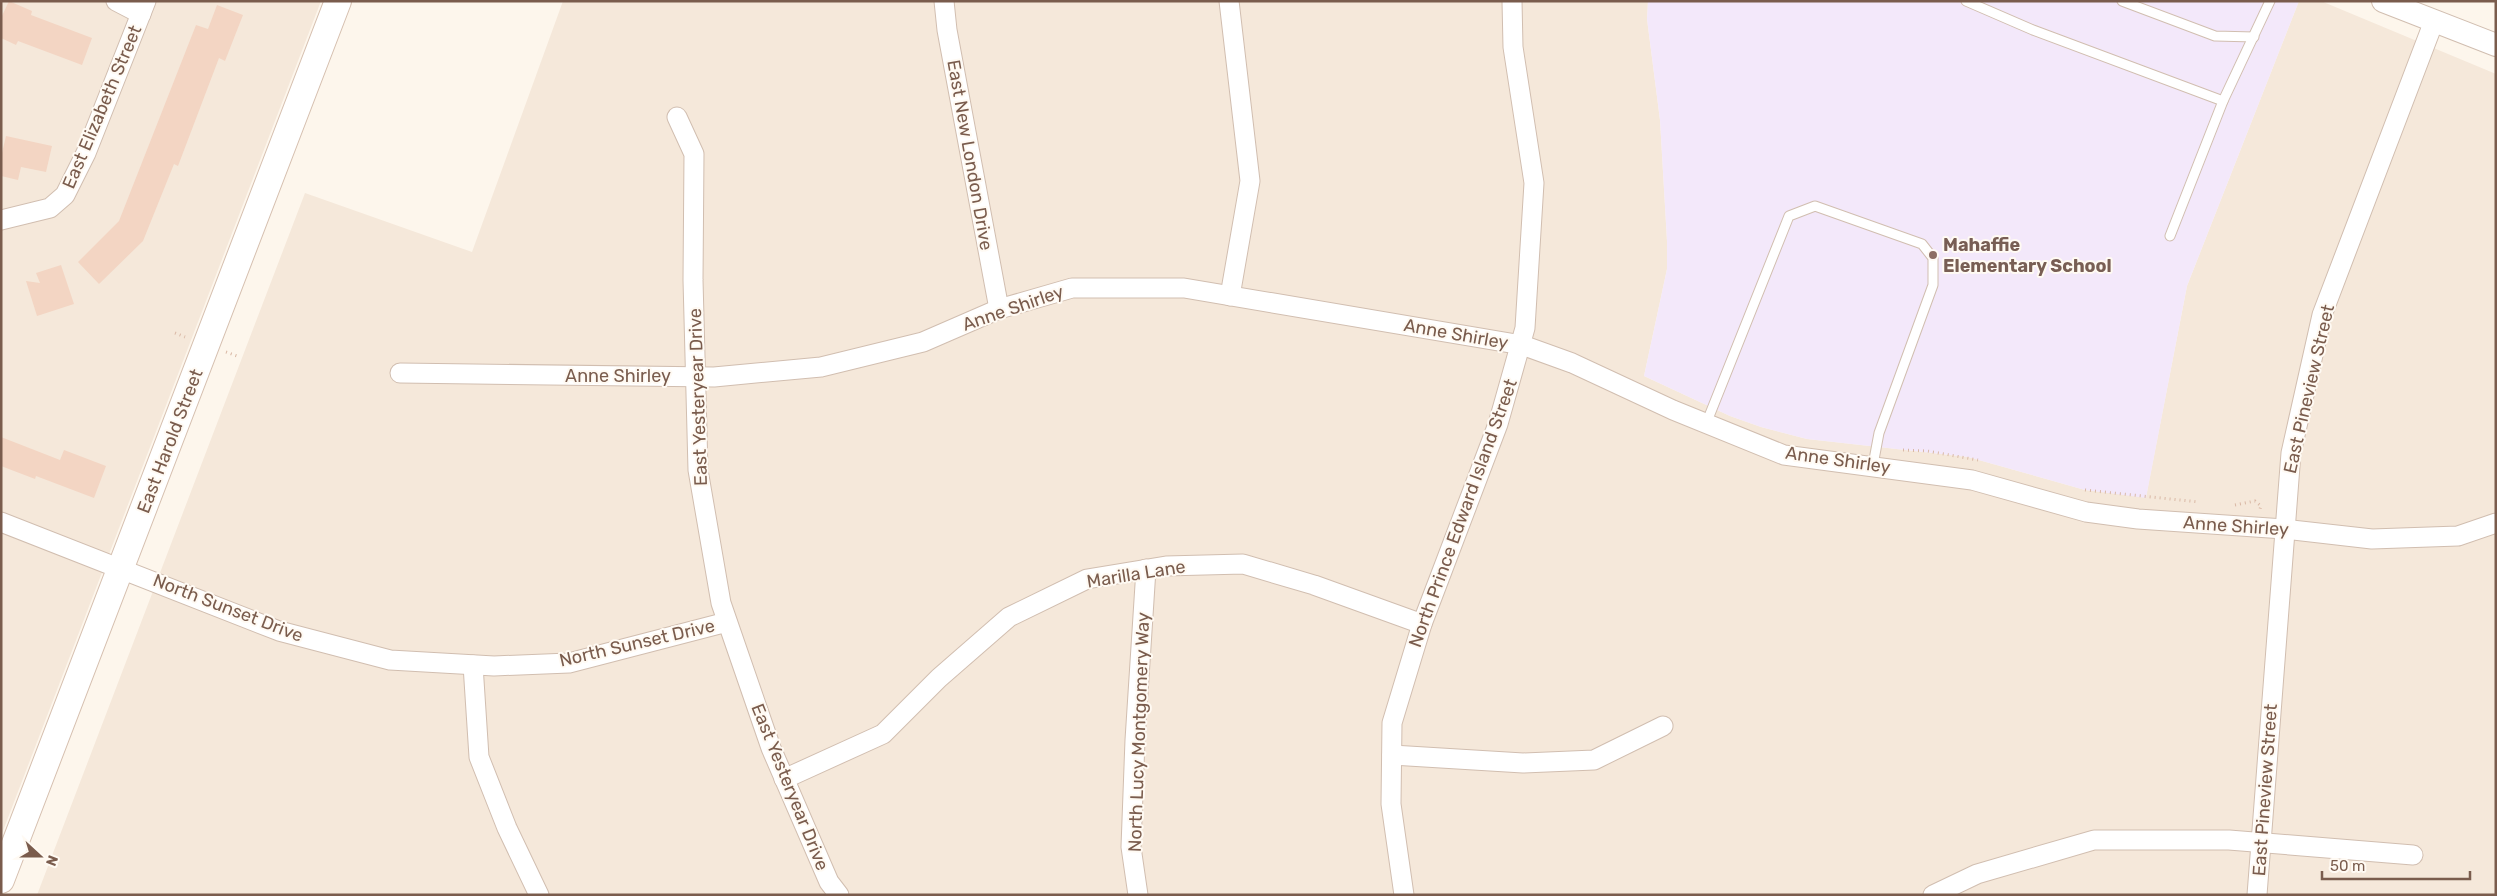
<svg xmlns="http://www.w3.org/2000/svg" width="2497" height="896" viewBox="0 0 2497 896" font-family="Rubik,sans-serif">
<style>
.residential{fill:#f5e8da}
.education{fill:#f3e8fa}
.building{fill:#f3d5c3}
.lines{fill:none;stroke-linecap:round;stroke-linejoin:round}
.service-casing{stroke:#d1beb0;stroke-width:11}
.minor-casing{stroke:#d1beb0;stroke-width:21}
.tertiary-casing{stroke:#d1beb0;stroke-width:24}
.secondary-casing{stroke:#d6c0b0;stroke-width:28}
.path{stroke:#d9b8a5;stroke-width:3;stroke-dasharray:1 4;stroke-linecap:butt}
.service{stroke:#fff;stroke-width:9}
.minor{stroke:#fff;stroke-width:19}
.tertiary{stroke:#fff;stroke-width:22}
.secondary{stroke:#fff;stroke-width:26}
.education-dot{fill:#8d6e63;stroke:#fffaf3;stroke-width:2}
.labels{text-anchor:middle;stroke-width:4;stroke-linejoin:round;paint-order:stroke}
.street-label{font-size:18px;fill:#7a5c4d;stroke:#fffaf3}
.education-label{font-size:18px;font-weight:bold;fill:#785e54;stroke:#fffaf3;text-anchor:start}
</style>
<rect width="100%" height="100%" fill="#fdf6ec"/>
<g class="residential">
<polygon points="1,1 321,1 1,836"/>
<polygon points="563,1 1648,1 1647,19 1660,120 1667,241 1667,269 1644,376 1730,416 1761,427 1807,439 1968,457 2085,490 2146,497 2187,286 2299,1 2321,1 2496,74 2496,895 37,895 305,193 472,252"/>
</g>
<polygon class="education" points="1648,1 2299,1 2187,286 2146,498 2085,490 1968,457 1807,439 1761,427 1730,416 1644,376 1667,269 1667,241 1660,120 1647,19"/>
<g class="building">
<polygon points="9,1 32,11 31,15 92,38 82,65 18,41 16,45 1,38 1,18"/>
<polygon points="217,5 243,15 225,61 219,58 178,166 174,164 143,241 99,284 78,262 119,221 196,25 208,29"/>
<polygon points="6,136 52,146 46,172 21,167 18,180 1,176 1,157"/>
<polygon points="61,265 74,304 37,316 26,281 40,283 36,273"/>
<polygon points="1,437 60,460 64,450 106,466 94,498 36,476 35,479 1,466"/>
</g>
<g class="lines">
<g class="service-casing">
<g id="service">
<polyline points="1966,1 2033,30 2223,101"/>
<polyline points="2122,1 2215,36 2254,37"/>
<polyline points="2170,236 2223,101 2270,1"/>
<polyline points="1706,424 1789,216 1815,206 1922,244 1933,258 1933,285 1879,433 1873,465"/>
</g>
</g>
<g class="minor-casing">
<g id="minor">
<polyline points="116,1 141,14"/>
<polyline points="944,1 947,30 999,309"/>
<polyline points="1229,1 1250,181 1230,296"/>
<polyline points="677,117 694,154 693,280 698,470 721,603 771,748 829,882 839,895"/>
<polyline points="1,220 50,208 65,195 86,153 146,1"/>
<polyline points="400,373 714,377 821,367 923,342 999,309 1072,288 1184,288 1522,345 1572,363 1673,410 1784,455 1972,480 2086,512 2138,519 2284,529 2372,539 2458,536 2496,523"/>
<polyline points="1,522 279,631 390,660 494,666 569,663 727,622"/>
<polyline points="473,665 479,757 507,828 539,895"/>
<polyline points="1392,755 1523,763 1594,760 1663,726"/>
<polyline points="784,779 883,734 939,678 1009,617 1087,579 1166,566 1243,564 1314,585 1422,624"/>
<polyline points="1138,895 1131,847 1135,740 1146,569"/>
<polyline points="1404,895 1391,804 1392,723 1422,624 1498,424 1525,328 1534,183 1513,47 1512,1"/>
<polyline points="1933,895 1977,874 2094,840 2229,840 2413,855"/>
<polyline points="2257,895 2291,453 2322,315 2434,21"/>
</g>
</g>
<g class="tertiary-casing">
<polyline id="tertiary" points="2383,1 2496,45"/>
</g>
<g class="secondary-casing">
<polyline id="secondary" points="1,880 338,1"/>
</g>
<g class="path">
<polyline points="175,333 185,337"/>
<polyline points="226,352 237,356"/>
<polyline points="1903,450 1927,451 1978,460"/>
<polyline points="2085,490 2199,502"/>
<polyline points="2235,505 2255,501 2261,506 2260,509"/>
</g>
<use href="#service" class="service"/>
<use href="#minor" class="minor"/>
<use href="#tertiary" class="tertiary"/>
<use href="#secondary" class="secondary"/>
</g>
<circle class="education-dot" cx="1933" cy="255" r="5"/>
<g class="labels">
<g class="street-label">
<text transform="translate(102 107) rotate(-67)" y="6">East Elizabeth Street</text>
<text transform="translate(970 155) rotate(80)" y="6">East New London Drive</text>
<text transform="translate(1013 308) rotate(-19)" y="6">Anne Shirley</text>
<text transform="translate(1456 334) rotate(10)" y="6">Anne Shirley</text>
<text x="618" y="382">Anne Shirley</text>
<text transform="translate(2309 389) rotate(-77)" y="6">East Pineview Street</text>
<text transform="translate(698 397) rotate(-92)" y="6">East Yesteryear Drive</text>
<text transform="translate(170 441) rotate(-69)" y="6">East Harold Street</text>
<text transform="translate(1838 460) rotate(8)" y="6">Anne Shirley</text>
<text transform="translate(1463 513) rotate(-70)" y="6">North Prince Edward Island Street</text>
<text transform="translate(2236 526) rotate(4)" y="6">Anne Shirley</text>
<text transform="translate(1136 574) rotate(-9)" y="6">Marilla Lane</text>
<text transform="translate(228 608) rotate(21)" y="6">North Sunset Drive</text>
<text transform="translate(637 643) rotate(-13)" y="6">North Sunset Drive</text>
<text transform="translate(1139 732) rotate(-88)" y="6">North Lucy Montgomery Way</text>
<text transform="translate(790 787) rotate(68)" y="6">East Yesteryear Drive</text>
<text transform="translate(2265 790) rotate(-86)" y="6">East Pineview Street</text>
</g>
<g class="education-label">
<text x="1943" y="251">Mahaffie<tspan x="1943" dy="21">Elementary School</tspan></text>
</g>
</g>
<rect width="2497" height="896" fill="none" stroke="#7a5c4d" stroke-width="5"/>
<g transform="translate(40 856) rotate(111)" stroke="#fffaf3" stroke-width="4" paint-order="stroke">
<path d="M0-4L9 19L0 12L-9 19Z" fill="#7a5c4d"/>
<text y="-8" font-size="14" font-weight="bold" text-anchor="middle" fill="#7a5c4d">N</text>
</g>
<path d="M2322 871v8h148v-8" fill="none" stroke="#7a5c4d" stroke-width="2.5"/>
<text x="2330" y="871" font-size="15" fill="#7a5c4d" stroke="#fffaf3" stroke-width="4" paint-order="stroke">50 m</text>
</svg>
